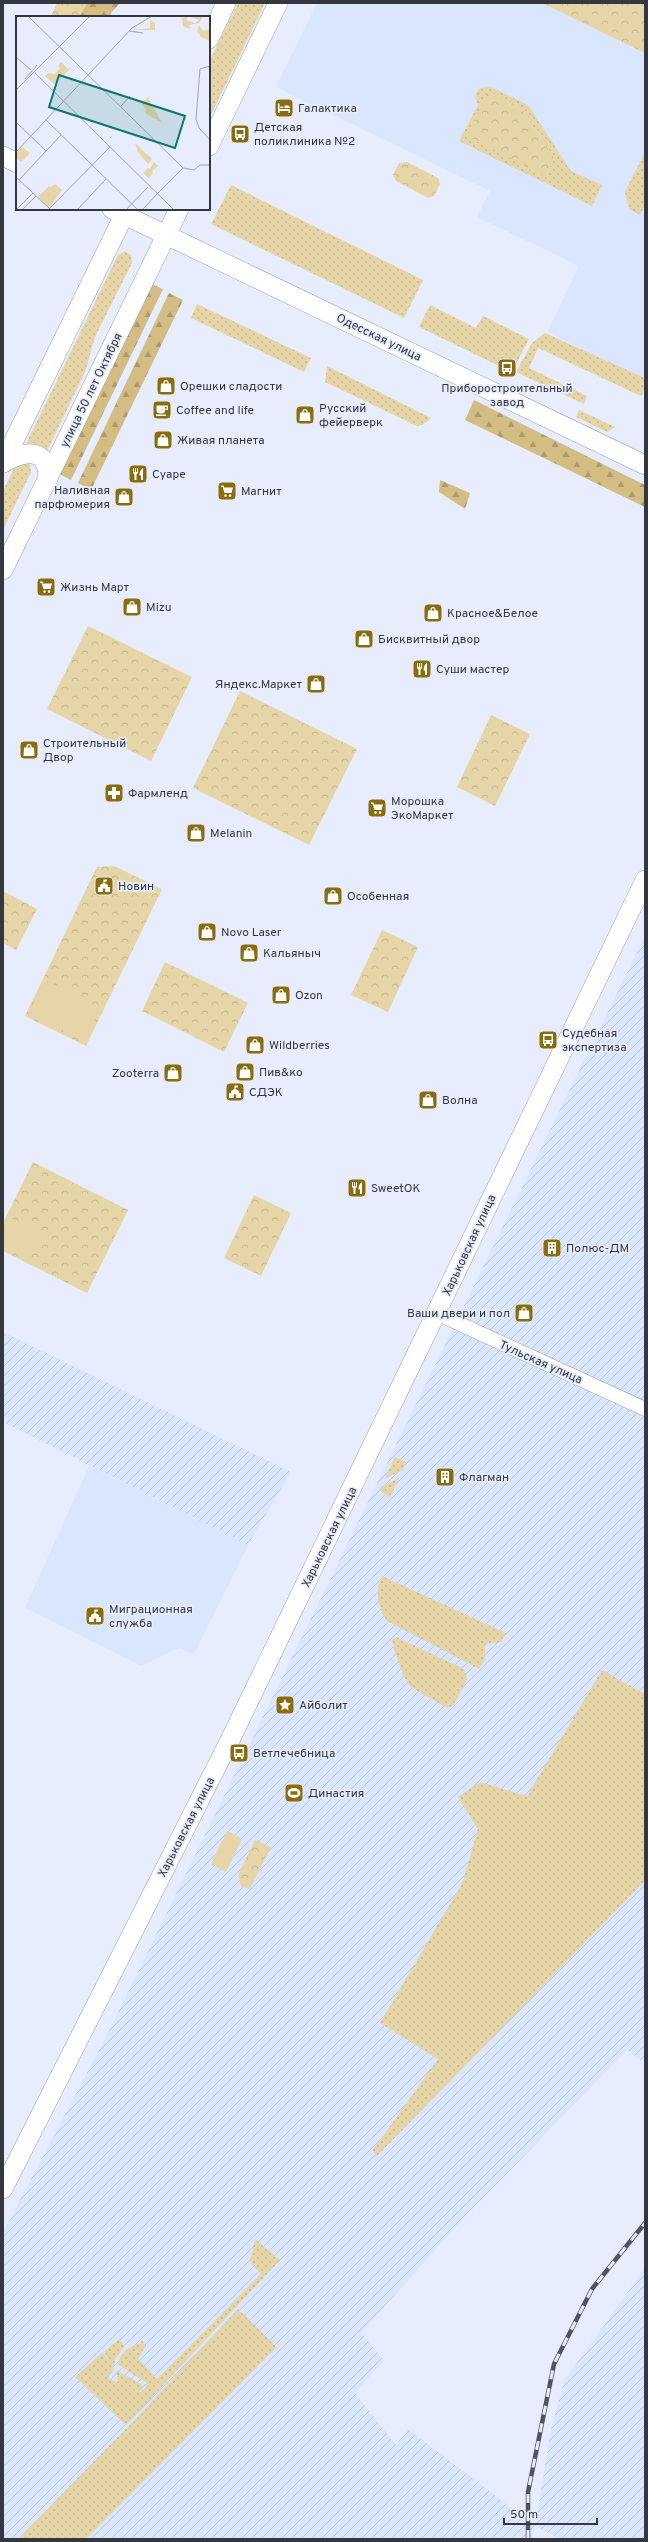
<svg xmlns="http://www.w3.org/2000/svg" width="648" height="2542" viewBox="0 0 648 2542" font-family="Overpass,sans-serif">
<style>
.built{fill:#dae5fe}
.industrial{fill:url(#industrial-furrows)}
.grass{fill:url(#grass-dots);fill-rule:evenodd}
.forest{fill:url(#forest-firs)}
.park{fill:url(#park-crowns)}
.pitch{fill:#e6d5a6}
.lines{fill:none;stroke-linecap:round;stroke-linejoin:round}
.street-casing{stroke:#9aa1b3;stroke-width:15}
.secondary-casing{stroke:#9aa1b3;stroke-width:20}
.street{stroke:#fff;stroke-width:14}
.secondary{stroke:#fff;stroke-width:19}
.rail-casing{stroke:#51545d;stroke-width:4.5}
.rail{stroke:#e7edfc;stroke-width:3;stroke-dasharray:9;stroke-linecap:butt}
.labels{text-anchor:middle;stroke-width:3.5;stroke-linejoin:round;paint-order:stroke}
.poi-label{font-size:12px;fill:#34373e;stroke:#e7edfc;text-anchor:start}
.street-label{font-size:12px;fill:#34373e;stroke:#e7edfc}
.inset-road{fill:none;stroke:#9fa4b0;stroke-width:1}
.view{fill:#0f766e;fill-opacity:0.15;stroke:#0f766e;stroke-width:2}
.inset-edge{fill:none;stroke:#34373e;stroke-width:2}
</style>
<defs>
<pattern id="industrial-furrows" width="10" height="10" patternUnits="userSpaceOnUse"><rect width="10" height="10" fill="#dae5fe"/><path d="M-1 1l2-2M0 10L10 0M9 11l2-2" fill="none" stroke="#bcc5db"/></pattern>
<pattern id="grass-dots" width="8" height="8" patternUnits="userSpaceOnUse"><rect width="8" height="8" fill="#e6d5a6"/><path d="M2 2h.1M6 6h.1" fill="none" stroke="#c6b790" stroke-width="1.8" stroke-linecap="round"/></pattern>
<pattern id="forest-firs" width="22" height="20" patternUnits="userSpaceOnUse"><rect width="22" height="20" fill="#d3bd82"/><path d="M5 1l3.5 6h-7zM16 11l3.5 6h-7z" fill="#ac9a6c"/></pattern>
<pattern id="park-crowns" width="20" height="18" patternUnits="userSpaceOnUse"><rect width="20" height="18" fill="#e6d5a6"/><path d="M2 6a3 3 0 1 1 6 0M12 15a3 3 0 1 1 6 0" fill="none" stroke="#c6b790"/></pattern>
</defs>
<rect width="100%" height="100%" fill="#e7edfc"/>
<g class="built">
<polygon points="317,3 645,3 645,380 547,332 579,266 477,217 490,191 276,87"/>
<polygon points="89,1466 248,1545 194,1654 179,1648 141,1666 25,1608"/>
</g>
<g class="industrial">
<polygon points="645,936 645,2063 627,2050 461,2221 361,2333 384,2360 355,2393 396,2445 408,2429 535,2526 551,2430 564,2381 645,2268 645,2539 560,2539 535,2526 532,2539 3,2539 3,2232 107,2035"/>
<polygon points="3,1332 291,1472 248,1545 3,1422"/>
</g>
<g class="grass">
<polygon points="238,3 265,3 209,119 209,62"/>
<path d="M 489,86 L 528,105 L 571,171 L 602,185 L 592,206 L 459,141 L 478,105 L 475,97 L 478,89 ZM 521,108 L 554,158 L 545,176 Z"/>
<polygon points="645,152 645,204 640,215 629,209 625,192"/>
<polygon points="231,185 423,280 404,318 211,224"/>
<polygon points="125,251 131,255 132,263 95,337 85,372 46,453 25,446 118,255"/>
<polygon points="197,304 311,358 304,372 191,318"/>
<polygon points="430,305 476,328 483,316 529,339 516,364 503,358 499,366 419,327"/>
<polygon points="545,333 645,378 645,388 641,396 538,348 529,368 587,396 584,404 516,372 532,343"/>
<polygon points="327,366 431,418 422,425 417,426 325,382"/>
<polygon points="579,410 615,427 607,432 576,417"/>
<polygon points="27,462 30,464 31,472 3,530 3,491 16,464"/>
<polygon points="395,1457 406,1462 403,1470 385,1478"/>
<polygon points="399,1478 390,1498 379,1490 381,1487"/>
<path d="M 382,1576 L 506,1633 L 501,1642 L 485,1644 L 485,1659 L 479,1669 L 387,1621 C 378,1609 375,1589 382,1576 Z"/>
<polygon points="396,1637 464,1669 467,1679 454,1705 447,1708 411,1687 403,1675 391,1640"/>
<polygon points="602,1670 645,1694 645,1881 376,2157 373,2150 438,2059 380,2023 462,1884 478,1829 458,1797 480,1782 527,1796"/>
<path d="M 255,2239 L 280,2260 L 126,2425 L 75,2377 L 103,2352 L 113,2372 L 109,2375 L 109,2380 L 118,2382 L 116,2370 L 143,2385 L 140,2391 L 132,2390 L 140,2392 L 147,2386 L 146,2382 L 118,2365 C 121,2351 128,2348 141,2343 L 142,2340 L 146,2346 L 138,2359 L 157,2379 L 261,2274 L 250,2262 Z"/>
<polygon points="238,2309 277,2347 86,2539 18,2539 125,2430"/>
<polygon points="119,2339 125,2346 115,2359 113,2371 109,2366 105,2351"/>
</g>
<g class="forest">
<polygon points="84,3 120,3 111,13 110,17 77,17"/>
<polygon points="149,283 163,289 71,480 58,473"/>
<polygon points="169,293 183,300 91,490 78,483"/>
<polygon points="474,400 645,485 645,507 465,420"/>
<polygon points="440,480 470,493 465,509 439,492"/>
</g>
<g class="park">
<polygon points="57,3 87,3 80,17 51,17"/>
<polygon points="542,3 645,3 645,53"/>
<polygon points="489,91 521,108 554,158 545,176 466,136"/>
<polygon points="407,162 438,178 440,184 434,196 428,198 396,181 393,175 399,163"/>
<polygon points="88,626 192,677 151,761 47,709"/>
<polygon points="240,691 357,749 309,845 193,788"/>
<polygon points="491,715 530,734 495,806 457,787"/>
<polygon points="114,866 162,889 86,1046 25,1016 97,867"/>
<polygon points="3,891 37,909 16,950 3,943"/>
<polygon points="382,930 418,947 388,1012 351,995"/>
<polygon points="165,962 248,1003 224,1052 142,1011"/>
<polygon points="33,1162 128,1210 87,1293 3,1251 3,1223"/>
<polygon points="254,1195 291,1213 261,1276 224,1258"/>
<polygon points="255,1840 271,1847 250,1889 241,1886 238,1875"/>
</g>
<g class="pitch">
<polygon points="45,980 101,1008 85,1041 29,1013"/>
<polygon points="9,1217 41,1232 28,1259 3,1246 3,1230"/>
<polygon points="227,1831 242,1839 226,1872 211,1864"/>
</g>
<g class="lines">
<g class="street-casing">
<polyline id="street" points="436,1313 645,1409"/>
</g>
<g class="secondary-casing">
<g id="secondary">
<polyline points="209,39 226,3"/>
<polyline points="209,146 278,3"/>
<polyline points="3,156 17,163"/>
<polyline points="112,209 645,465"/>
<polyline points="3,463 127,209"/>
<path d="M 3,463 C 24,451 48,446 48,479"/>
<polyline points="3,570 179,209"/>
<polyline points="3,2189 233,1734 645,880"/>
</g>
</g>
<use href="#street" class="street"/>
<use href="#secondary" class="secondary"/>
<g class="rail-casing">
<polyline id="rail" points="528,2539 528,2492 554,2364 592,2289 645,2223"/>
</g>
<use href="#rail" class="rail"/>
</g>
<defs>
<g id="hotel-square" transform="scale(1)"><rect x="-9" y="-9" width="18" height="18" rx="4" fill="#896c0c" stroke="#e7edfc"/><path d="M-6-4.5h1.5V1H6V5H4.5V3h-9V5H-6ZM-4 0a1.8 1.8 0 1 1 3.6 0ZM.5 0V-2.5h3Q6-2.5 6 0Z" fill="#fff"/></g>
<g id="bus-square" transform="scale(1)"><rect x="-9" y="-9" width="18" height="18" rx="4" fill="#896c0c" stroke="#e7edfc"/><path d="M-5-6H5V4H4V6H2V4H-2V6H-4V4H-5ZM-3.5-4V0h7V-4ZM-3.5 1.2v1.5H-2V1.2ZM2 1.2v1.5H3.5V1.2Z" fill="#fff"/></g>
<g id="shop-square" transform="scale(1)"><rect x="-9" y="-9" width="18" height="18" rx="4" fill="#896c0c" stroke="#e7edfc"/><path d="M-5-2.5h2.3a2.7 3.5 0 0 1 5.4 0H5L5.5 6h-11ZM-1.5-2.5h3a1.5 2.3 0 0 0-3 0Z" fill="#fff"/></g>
<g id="cafe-square" transform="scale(1)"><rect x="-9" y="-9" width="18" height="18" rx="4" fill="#896c0c" stroke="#e7edfc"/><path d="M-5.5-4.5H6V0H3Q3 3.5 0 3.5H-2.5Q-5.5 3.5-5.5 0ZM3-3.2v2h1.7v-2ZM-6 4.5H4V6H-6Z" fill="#fff"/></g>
<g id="restaurant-square" transform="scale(1)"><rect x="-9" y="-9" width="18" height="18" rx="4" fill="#896c0c" stroke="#e7edfc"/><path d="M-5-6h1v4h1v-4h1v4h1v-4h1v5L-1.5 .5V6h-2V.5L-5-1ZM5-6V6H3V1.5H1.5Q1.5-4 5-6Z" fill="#fff"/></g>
<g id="supermarket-square" transform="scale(1)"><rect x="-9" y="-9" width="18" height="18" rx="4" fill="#896c0c" stroke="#e7edfc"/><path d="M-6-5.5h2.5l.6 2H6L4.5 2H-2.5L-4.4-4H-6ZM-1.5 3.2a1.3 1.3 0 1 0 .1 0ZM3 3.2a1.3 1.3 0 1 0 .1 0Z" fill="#fff"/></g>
<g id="pharmacy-square" transform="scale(1)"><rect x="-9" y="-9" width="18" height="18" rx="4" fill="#896c0c" stroke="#e7edfc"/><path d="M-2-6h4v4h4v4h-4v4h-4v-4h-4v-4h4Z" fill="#fff"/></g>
<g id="civic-square" transform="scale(1)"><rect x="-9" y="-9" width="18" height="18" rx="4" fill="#896c0c" stroke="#e7edfc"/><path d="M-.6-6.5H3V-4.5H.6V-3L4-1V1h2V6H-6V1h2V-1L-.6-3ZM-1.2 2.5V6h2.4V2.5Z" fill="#fff"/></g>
<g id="building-square" transform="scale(1)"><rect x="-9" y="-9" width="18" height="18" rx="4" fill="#896c0c" stroke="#e7edfc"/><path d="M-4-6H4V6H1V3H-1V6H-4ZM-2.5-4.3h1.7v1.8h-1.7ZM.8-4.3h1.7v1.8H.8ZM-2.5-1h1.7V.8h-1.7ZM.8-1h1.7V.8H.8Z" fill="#fff"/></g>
<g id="sight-square" transform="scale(1)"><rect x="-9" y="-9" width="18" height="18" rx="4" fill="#896c0c" stroke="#e7edfc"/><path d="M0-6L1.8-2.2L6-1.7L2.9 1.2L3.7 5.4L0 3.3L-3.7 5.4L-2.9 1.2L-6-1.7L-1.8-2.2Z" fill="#fff"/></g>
<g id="stadium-square" transform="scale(1)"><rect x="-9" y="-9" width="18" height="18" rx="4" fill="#896c0c" stroke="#e7edfc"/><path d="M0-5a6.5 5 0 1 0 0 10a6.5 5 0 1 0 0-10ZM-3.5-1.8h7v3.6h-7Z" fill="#fff"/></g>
</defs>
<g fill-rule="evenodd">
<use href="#hotel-square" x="284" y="108"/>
<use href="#bus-square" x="240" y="134"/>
<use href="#bus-square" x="507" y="368"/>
<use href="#shop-square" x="166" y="386"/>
<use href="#cafe-square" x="162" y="410"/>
<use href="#shop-square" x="305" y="415"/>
<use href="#shop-square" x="163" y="440"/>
<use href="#restaurant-square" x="138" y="474"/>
<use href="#supermarket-square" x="227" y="491"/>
<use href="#shop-square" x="124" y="497"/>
<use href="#supermarket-square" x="46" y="587"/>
<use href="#shop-square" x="132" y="607"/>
<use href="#shop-square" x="433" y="613"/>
<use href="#shop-square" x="364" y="639"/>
<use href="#restaurant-square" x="422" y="669"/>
<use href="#shop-square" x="316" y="684"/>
<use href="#shop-square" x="29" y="750"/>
<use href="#pharmacy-square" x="114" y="793"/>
<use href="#supermarket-square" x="377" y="808"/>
<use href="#shop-square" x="196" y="833"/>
<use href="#civic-square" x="104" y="886"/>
<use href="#shop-square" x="333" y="896"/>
<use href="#shop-square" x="207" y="932"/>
<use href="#shop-square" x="249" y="953"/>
<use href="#shop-square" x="281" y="995"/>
<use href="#bus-square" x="548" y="1040"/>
<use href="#shop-square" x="255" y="1045"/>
<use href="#shop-square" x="245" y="1072"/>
<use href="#shop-square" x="173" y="1073"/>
<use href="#civic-square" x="235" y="1092"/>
<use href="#shop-square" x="428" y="1100"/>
<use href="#restaurant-square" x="357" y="1188"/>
<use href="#building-square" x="552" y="1248"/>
<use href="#shop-square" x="524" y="1313"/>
<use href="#building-square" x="445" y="1477"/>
<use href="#civic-square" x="95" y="1616"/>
<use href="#sight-square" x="285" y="1705"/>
<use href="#bus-square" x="239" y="1753"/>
<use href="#stadium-square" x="294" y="1793"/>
</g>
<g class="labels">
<g class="poi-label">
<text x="298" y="112">Галактика</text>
<text x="254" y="131">Детская<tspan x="254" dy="14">поликлиника №2</tspan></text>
<text x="180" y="390">Орешки сладости</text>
<text x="507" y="392" text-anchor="middle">Приборостроительный<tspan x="507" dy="14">завод</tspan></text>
<text x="319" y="412">Русский<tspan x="319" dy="14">фейерверк</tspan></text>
<text x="176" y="414">Coffee and life</text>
<text x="177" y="444">Живая планета</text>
<text x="152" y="478">Суаре</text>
<text x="110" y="494" text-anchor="end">Наливная<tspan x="110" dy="14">парфюмерия</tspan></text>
<text x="241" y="495">Магнит</text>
<text x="60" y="591">Жизнь Март</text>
<text x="146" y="611">Mizu</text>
<text x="447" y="617">Красное&amp;Белое</text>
<text x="378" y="643">Бисквитный двор</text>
<text x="436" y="673">Суши мастер</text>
<text x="302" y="688" text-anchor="end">Яндекс.Маркет</text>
<text x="43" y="747">Строительный<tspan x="43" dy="14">Двор</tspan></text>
<text x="128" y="797">Фармленд</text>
<text x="391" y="805">Морошка<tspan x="391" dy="14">ЭкоМаркет</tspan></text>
<text x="210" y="837">Melanin</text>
<text x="118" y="890">Новин</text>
<text x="347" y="900">Особенная</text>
<text x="221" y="936">Novo Laser</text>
<text x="263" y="957">Кальяныч</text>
<text x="295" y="999">Ozon</text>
<text x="562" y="1037">Судебная<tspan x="562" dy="14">экспертиза</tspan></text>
<text x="269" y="1049">Wildberries</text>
<text x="259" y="1076">Пив&amp;ко</text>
<text x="159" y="1077" text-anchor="end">Zooterra</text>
<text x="249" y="1096">СДЭК</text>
<text x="442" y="1104">Волна</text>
<text x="371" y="1192">SweetOK</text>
<text x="566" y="1252">Полюс-ДМ</text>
<text x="510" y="1317" text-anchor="end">Ваши двери и пол</text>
<text x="459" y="1481">Флагман</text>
<text x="109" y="1613">Миграционная<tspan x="109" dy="14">служба</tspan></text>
<text x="299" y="1709">Айболит</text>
<text x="253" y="1757">Ветлечебница</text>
<text x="308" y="1797">Династия</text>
</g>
<g class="street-label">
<text transform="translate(379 337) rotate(26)" y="4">Одесская улица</text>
<text transform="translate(91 390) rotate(-64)" y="4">улица 50 лет Октября</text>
<text transform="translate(469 1245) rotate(-65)" y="4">Харьковская улица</text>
<text transform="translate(541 1362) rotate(24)" y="4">Тульская улица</text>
<text transform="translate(329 1537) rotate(-64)" y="4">Харьковская улица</text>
<text transform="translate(186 1827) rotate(-63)" y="4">Харьковская улица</text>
</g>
</g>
<g transform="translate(16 16)">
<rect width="194" height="194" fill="#e7edfc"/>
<path d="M 173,0 L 187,0 L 183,7 L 173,9 L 174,13 L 167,10 L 166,2 L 172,1 L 170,4 L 179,7 L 183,4 ZM 183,9 L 187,15 L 194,13 L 194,25 L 185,21 L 181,15 ZM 132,81 L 146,107 L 129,97 L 130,93 L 125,88 Z" fill="#e6d5a6"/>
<path d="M 134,4 L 139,7 L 139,14 L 116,14 L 134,12 ZM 45,46 L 52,53 L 56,51 L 38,68 L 29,60 L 32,57 L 39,58 L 44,52 L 42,50 ZM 119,127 L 136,143 L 132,148 L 122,136 ZM 6,131 L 14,137 L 5,146 L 0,142 L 0,137 ZM 138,146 L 142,150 L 136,155 L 137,157 L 133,162 L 127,157 L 132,152 L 134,153 ZM 39,168 L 46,174 L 33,192 L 22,181 L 33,170 L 35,171 Z" fill="#e6d5a6"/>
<path class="inset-road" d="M 12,0 L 167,152M 113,15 L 127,17M 0,41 L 15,54M 194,50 L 184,53 L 180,103 L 183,112 L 194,124M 19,57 L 158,194M 9,63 L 21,49M 0,74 L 74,0M 105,90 L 114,80M 30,104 L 122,194M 0,106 L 30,135M 0,136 L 116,12 L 136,0M 167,152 L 178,154 L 184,149 L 194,149M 0,161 L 35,194M 3,164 L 45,119M 142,177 L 167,152M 1,193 L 17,177M 33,193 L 94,131M 6,194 L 20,180M 61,194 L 90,163M 110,194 L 132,171M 126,194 L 142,177"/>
<path class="view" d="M 43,59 L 169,100 L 159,132 L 33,91 Z"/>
<rect width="194" height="194" class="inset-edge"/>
</g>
<rect width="648" height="2542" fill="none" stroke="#34373e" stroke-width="8"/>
<path d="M504 2518v6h93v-6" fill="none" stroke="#34373e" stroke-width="2"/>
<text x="510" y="2518" font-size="12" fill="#34373e" stroke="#e7edfc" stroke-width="3" paint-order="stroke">50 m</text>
</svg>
